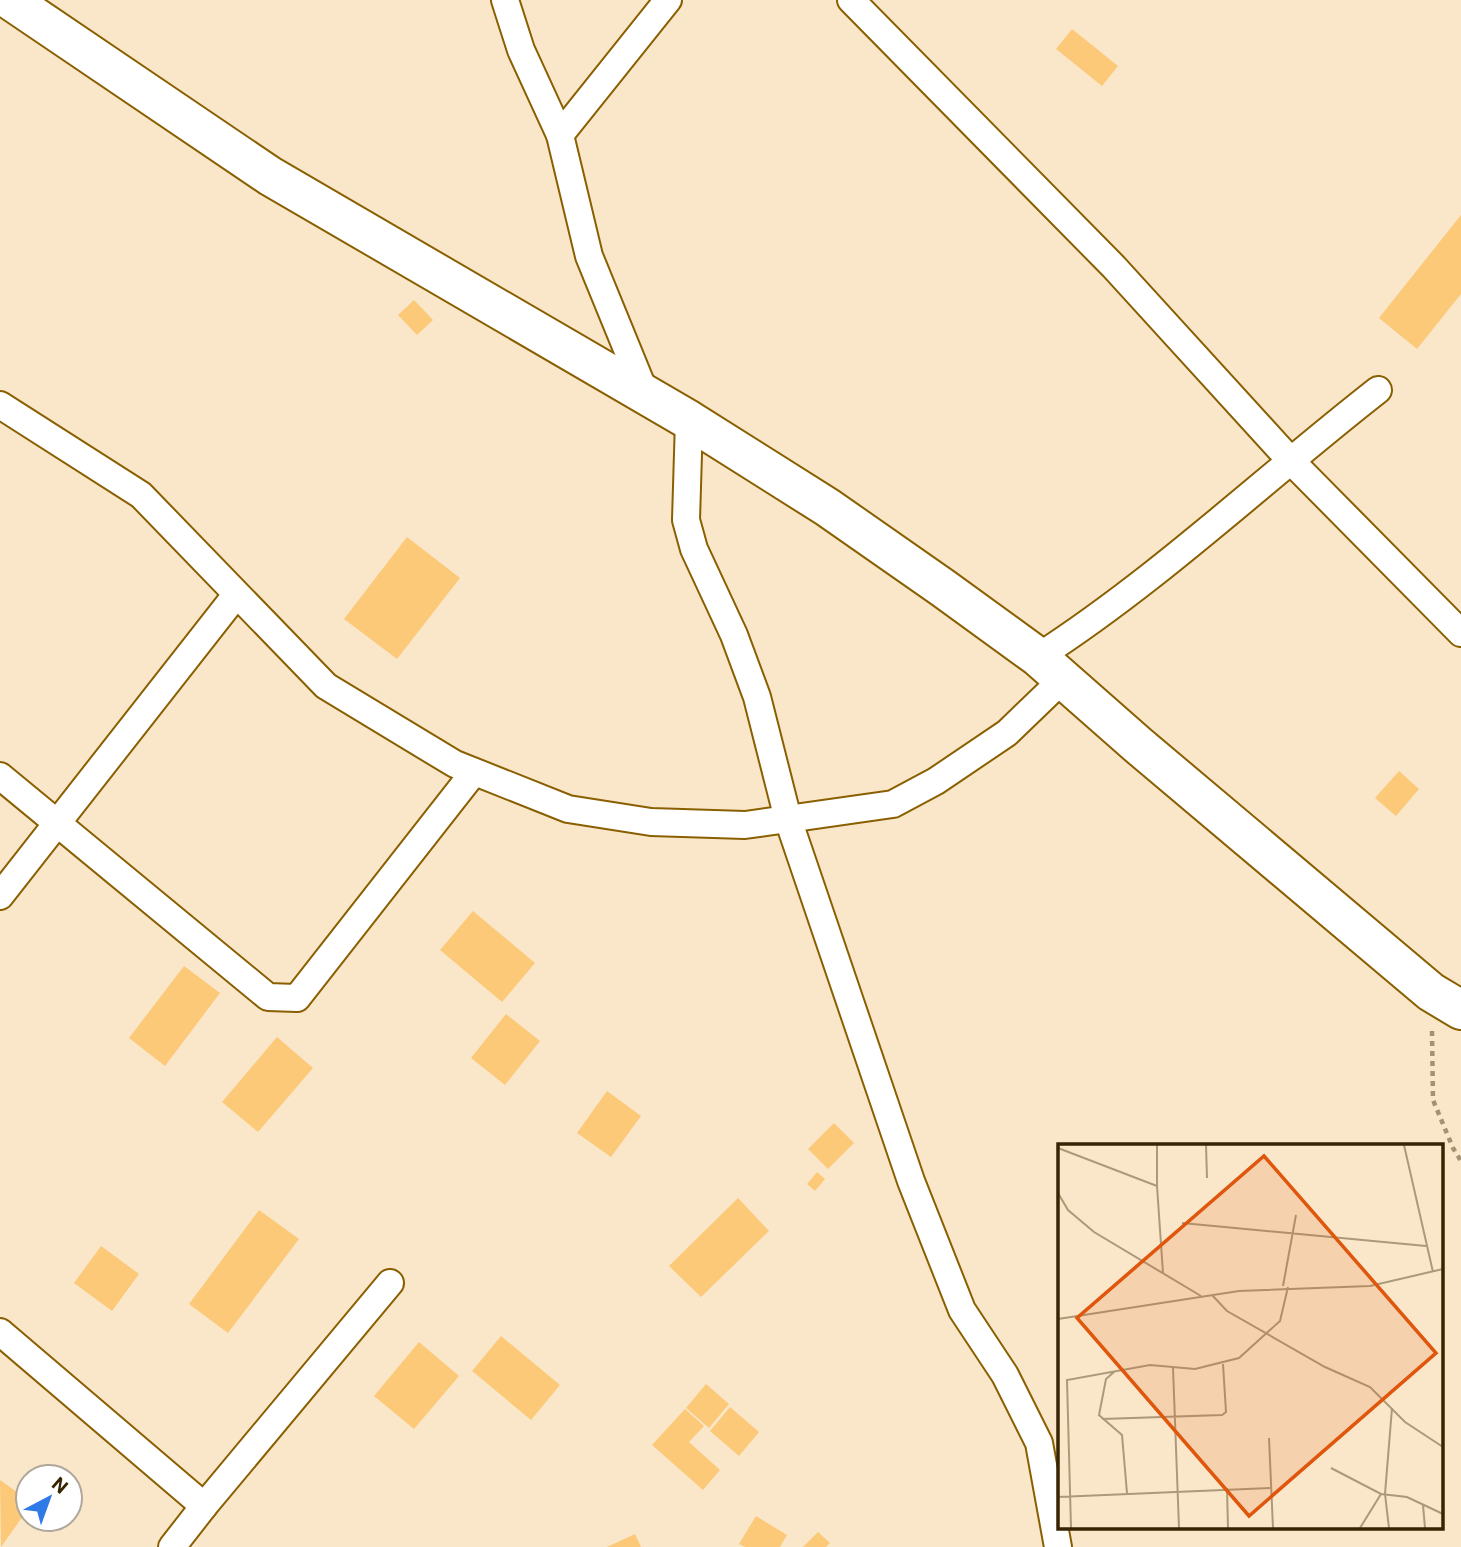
<svg xmlns="http://www.w3.org/2000/svg" width="1461" height="1547" viewBox="0 0 1461 1547" font-family="Roboto,sans-serif">
<style>
.building{fill:#fcc978}
.lines{fill:none;stroke-linecap:round;stroke-linejoin:round}
.street-casing{stroke:#8a5f00;stroke-width:30}
.secondary-casing{stroke:#8a5f00;stroke-width:42}
.path{stroke:#a39172;stroke-width:4.5;stroke-dasharray:5 5;stroke-linecap:butt}
.street{stroke:#fff;stroke-width:26}
.secondary{stroke:#fff;stroke-width:38}
.inset-road{fill:none;stroke:#ac997a;stroke-width:2}
.view{fill:#df560c;fill-opacity:0.15;stroke:#df560c;stroke-width:3.5}
.inset-edge{fill:none;stroke:#362403;stroke-width:3.5}
</style>
<rect width="100%" height="100%" fill="#fae7ca"/>
<g class="building">
<polygon points="1072,29 1118,66 1102,86 1056,49"/>
<polygon points="1461,215 1461,294 1417,349 1379,318"/>
<polygon points="414,300 433,320 417,335 398,315"/>
<polygon points="407,537 460,578 397,659 344,619"/>
<polygon points="1399,771 1419,789 1396,816 1375,798"/>
<polygon points="473,911 535,963 502,1002 440,950"/>
<polygon points="184,966 220,993 165,1066 129,1038"/>
<polygon points="506,1014 540,1041 505,1085 471,1058"/>
<polygon points="277,1037 313,1068 258,1132 222,1102"/>
<polygon points="607,1091 641,1116 611,1157 577,1133"/>
<polygon points="834,1123 854,1143 828,1169 808,1149"/>
<polygon points="817,1172 825,1179 815,1191 807,1184"/>
<polygon points="738,1198 769,1231 701,1297 669,1266"/>
<polygon points="259,1210 299,1239 228,1333 189,1304"/>
<polygon points="101,1246 139,1274 112,1311 74,1283"/>
<polygon points="501,1336 560,1385 531,1420 472,1371"/>
<polygon points="419,1342 459,1376 414,1429 374,1396"/>
<polygon points="706,1384 729,1404 709,1428 686,1408"/>
<polygon points="730,1407 759,1432 739,1456 710,1431"/>
<polygon points="685,1409 704,1426 689,1442 720,1470 703,1490 652,1445"/>
<polygon points="0,1480 28,1500 28,1509 1,1547"/>
<polygon points="756,1516 787,1535 780,1547 745,1547 739,1544"/>
<polygon points="818,1532 830,1543 826,1547 803,1547"/>
<polygon points="635,1534 641,1547 607,1547"/>
</g>
<g class="lines">
<g class="street-casing">
<g id="street">
<polyline points="505,0 521,50 560,135 589,256 645,393"/>
<polyline points="851,0 1114,267 1290,460 1461,633"/>
<polyline points="560,135 668,0"/>
<polyline points="0,405 141,495 326,686 455,764 568,809 651,822 745,825 893,804 936,781 1007,733 1063,679"/>
<polyline points="689,420 686,520 694,549 734,635 757,697 788,819 911,1181 962,1310 1005,1375 1039,1443 1058,1547"/>
<path d="M 1038,657 C 1159,579 1264,479 1378,390"/>
<polyline points="0,776 268,997 297,998 474,772"/>
<polyline points="0,896 236,595"/>
<polyline points="0,1332 204,1506"/>
<polyline points="172,1547 204,1506 390,1283"/>
</g>
</g>
<g class="secondary-casing">
<polyline id="secondary" points="10,0 270,176 689,420 827,507 943,588 1038,657 1138,745 1431,992 1461,1010"/>
</g>
<polyline class="path" points="1432,1031 1433,1100 1453,1148 1461,1161"/>
<use href="#street" class="street"/>
<use href="#secondary" class="secondary"/>
</g>
<g transform="translate(1058 1144)">
<rect width="385" height="385" fill="#fae7ca"/>
<path class="inset-road" d="M 99,1 L 99,42M 148,1 L 149,34M 346,1 L 375,128M 0,4 L 99,42 L 105,129M 0,49 L 10,66 L 36,88 L 143,152M 124,79 L 368,102M 225,142 L 238,71M 154,151 L 169,167 L 267,223 L 312,243 L 347,278 L 385,303M 0,175 L 181,147 L 312,142 L 385,125M 115,224 L 121,384M 56,228 L 48,235 L 41,271 L 64,291 L 69,349M 44,275 L 164,271 L 168,268 L 165,220M 211,294 L 215,384M 273,324 L 323,350 L 349,353 L 385,370M 169,344 L 170,384M 0,353 L 212,344M 365,361 L 367,384M 13,384 L 9,236 L 92,221 L 137,225 L 181,214 L 222,177 L 230,143M 302,384 L 323,350M 331,384 L 327,350 L 334,264"/>
<path class="view" d="M 206,12 L 378,209 L 191,372 L 19,174 Z"/>
<rect width="385" height="385" class="inset-edge"/>
</g>
<g transform="translate(49 1498) rotate(41)"><circle r="33" fill="#ffffff" stroke="#afa79a" stroke-width="2"/>
<path d="M0-5L12 26L0 18L-12 26Z" fill="#2f7ae6"/>
<text y="-10" font-size="19" font-weight="bold" text-anchor="middle" fill="#362403">N</text>
</g>
</svg>
